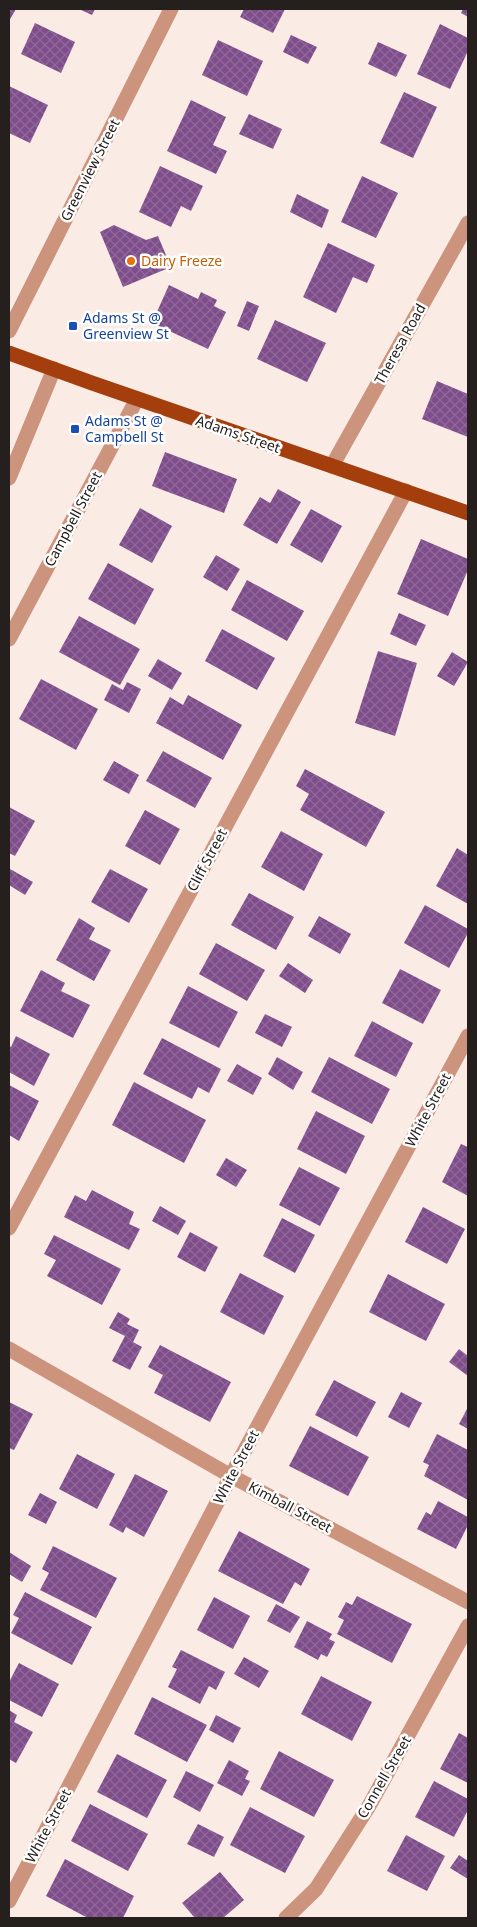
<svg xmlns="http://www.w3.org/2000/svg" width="477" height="1927" viewBox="0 0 477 1927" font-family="'Noto Sans',sans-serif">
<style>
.building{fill:url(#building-cross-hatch)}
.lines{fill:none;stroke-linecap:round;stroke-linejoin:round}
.minor{stroke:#cc937d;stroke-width:15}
.major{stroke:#a43e0d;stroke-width:15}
.food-dot{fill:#e8710a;stroke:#fff;stroke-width:2}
.transit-dot{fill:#1a4fb4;stroke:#fff;stroke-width:2}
.labels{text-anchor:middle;stroke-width:5;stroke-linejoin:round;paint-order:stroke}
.street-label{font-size:14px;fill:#25201e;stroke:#fff}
.food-label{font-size:14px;fill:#c56008;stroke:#fff;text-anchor:start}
.transit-label{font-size:14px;fill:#164399;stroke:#fff;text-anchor:start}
</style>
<defs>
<pattern id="building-cross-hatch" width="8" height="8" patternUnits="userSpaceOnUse" patternTransform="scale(1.25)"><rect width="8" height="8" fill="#7f4d8c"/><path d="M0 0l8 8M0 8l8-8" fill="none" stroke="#8f6998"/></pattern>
</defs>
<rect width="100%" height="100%" fill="#faece5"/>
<g class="building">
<polygon points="9,9 16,9 9,21"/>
<polygon points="79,9 95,9 92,15"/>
<polygon points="244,9 285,9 273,33 240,17"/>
<polygon points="463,9 468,9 468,17 461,13"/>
<polygon points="35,23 75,42 61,73 21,54"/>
<polygon points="440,24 468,38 468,51 450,89 417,74"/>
<polygon points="291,35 317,47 308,64 283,52"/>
<polygon points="218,40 263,61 247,96 202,75"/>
<polygon points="378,42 407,55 396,77 368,64"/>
<polygon points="9,86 48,105 30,143 9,133"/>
<polygon points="404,92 437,107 413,158 380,143"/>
<polygon points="191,100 226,117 213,145 227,151 216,174 167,151"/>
<polygon points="249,114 282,129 273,149 239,134"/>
<polygon points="160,166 203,186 191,211 181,206 171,227 139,212"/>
<polygon points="362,176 398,193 376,238 341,222"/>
<polygon points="297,194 329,210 322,228 290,212"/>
<polygon points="114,225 146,240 158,236 171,267 123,287 100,232"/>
<polygon points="328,243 375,265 367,283 353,277 336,313 303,297"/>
<polygon points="169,285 198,299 201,292 217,300 214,306 226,312 208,349 152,323"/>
<polygon points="247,301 259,306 249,331 237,326"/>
<polygon points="275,320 326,343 307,382 257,359"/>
<polygon points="437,381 468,394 468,437 422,419"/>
<polygon points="165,452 237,479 224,513 152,486"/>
<polygon points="278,489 301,502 277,544 243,525 260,497 270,503"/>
<polygon points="140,508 172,526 152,563 119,545"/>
<polygon points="311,509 342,526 322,563 290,545"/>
<polygon points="421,539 468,559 468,570 448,616 397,594"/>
<polygon points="216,555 240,569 227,591 203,577"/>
<polygon points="108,563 154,589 135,625 88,599"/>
<polygon points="247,580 304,611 287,641 231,610"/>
<polygon points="399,613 426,625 416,646 390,634"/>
<polygon points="79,616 140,649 120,685 59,652"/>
<polygon points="222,629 275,658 257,690 205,661"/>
<polygon points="378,651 417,663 395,736 355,723"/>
<polygon points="452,652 468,662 454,686 437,676"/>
<polygon points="158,659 182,673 172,690 148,676"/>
<polygon points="41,679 98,709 76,750 19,719"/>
<polygon points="127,682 141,689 129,713 104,700 112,684 123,690"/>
<polygon points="188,695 242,725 223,760 156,723 170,697 183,705"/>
<polygon points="163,751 212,778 195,808 146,781"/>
<polygon points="114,761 139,775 129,794 103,780"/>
<polygon points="305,769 385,812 366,847 300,810 309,794 296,786"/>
<polygon points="9,807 35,821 15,856 9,853"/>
<polygon points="145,810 180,829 160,865 125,846"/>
<polygon points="281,831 323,854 304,891 261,867"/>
<polygon points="457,848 468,855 468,904 436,886"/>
<polygon points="10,869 33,882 25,895 9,885"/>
<polygon points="110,869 148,889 129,923 91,902"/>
<polygon points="249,893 294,917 276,950 231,925"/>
<polygon points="425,905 468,929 468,933 449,968 404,943"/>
<polygon points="319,916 351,934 340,954 308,936"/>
<polygon points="79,918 95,928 89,939 111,950 94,981 56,960"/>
<polygon points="216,943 265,970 247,1001 199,974"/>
<polygon points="288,963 313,980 305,993 279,976"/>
<polygon points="400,969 441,990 423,1024 382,1003"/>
<polygon points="41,970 65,983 61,991 90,1005 73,1038 20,1011"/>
<polygon points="188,986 238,1012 219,1048 169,1023"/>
<polygon points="265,1014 292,1027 282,1047 255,1033"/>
<polygon points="372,1021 413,1043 396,1077 354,1056"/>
<polygon points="16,1036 50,1054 34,1086 9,1072 9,1046 11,1047"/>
<polygon points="162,1038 221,1069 209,1093 198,1087 192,1099 143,1074"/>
<polygon points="277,1057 303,1072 293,1090 268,1074"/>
<polygon points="329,1057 390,1089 372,1124 311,1092"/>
<polygon points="237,1064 262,1078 253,1095 227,1081"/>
<polygon points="134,1082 206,1120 184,1163 112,1125"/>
<polygon points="9,1085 39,1101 19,1141 9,1135"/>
<polygon points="316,1111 365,1136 346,1174 297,1149"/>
<polygon points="461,1144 468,1147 468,1196 442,1182"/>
<polygon points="226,1158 247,1170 236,1187 216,1175"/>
<polygon points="299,1167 340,1188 320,1226 279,1205"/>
<polygon points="92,1190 134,1212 129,1224 140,1229 129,1250 64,1217 75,1195 86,1201"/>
<polygon points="160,1206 186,1221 178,1235 152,1221"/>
<polygon points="423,1207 465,1229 447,1264 405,1242"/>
<polygon points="282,1218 315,1235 295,1273 263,1256"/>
<polygon points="190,1232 218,1247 205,1272 177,1257"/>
<polygon points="54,1235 121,1269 102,1305 47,1276 56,1260 44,1254"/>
<polygon points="240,1273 284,1296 264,1335 220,1312"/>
<polygon points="388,1274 445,1304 426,1341 369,1312"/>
<polygon points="118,1312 130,1319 127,1324 139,1330 133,1342 142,1347 130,1370 112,1361 125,1336 109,1328"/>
<polygon points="160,1345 231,1382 210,1422 154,1393 163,1375 148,1367"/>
<polygon points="459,1349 468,1356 468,1376 449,1362"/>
<polygon points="334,1380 376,1402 357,1437 315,1415"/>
<polygon points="401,1392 422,1403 409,1428 388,1417"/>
<polygon points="9,1402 33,1414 14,1450 9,1448"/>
<polygon points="468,1407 468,1429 459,1424"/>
<polygon points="310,1426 369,1457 348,1496 289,1466"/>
<polygon points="437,1434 468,1450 468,1500 424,1476 429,1465 423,1462"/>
<polygon points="77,1454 115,1474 97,1509 59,1489"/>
<polygon points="135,1474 168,1491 144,1537 126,1527 123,1533 109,1525"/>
<polygon points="40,1493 57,1502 46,1524 28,1515"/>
<polygon points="438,1501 468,1517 468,1525 456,1549 417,1529 426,1512 431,1515"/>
<polygon points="239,1531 310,1569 301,1586 295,1582 283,1604 218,1571"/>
<polygon points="53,1546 117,1578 96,1618 40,1590 49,1573 42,1569"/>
<polygon points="9,1552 31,1566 22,1582 9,1574"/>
<polygon points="25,1592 92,1627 72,1665 11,1633 19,1618 13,1615"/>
<polygon points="357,1596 412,1624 392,1663 337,1634 344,1620 338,1617 346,1602 352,1605"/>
<polygon points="214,1597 250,1616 233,1649 197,1630"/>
<polygon points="276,1604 300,1617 290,1633 267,1621"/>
<polygon points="307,1621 332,1634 329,1639 335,1642 327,1657 321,1654 318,1660 294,1647"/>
<polygon points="181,1650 225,1672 216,1690 209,1686 200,1704 168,1687 177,1669 172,1667"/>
<polygon points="244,1657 269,1671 259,1688 234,1674"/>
<polygon points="19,1663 59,1684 42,1717 9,1700 9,1682"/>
<polygon points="321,1676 372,1702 352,1741 301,1714"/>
<polygon points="152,1697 207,1725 187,1762 134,1734"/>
<polygon points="9,1710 17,1715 14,1722 33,1732 16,1763 9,1759"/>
<polygon points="216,1715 241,1728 233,1743 209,1730"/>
<polygon points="459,1733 468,1738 468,1783 440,1769"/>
<polygon points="279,1751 334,1780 314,1817 260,1789"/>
<polygon points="117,1754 167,1780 147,1818 97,1792"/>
<polygon points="229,1760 249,1771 245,1779 250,1781 242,1796 217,1783"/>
<polygon points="186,1771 214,1785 200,1812 173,1797"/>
<polygon points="434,1781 468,1799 468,1810 454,1837 415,1817"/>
<polygon points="90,1804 148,1834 128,1871 71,1841"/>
<polygon points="250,1807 305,1836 285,1873 230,1845"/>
<polygon points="198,1824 224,1837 214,1857 187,1844"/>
<polygon points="406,1835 445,1856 427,1891 387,1871"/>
<polygon points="459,1855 468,1861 468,1879 450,1868"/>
<polygon points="65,1859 134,1896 123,1918 88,1918 46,1896"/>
<polygon points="220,1872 244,1900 223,1918 195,1918 182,1903"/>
</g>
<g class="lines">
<g class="minor">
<polyline points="9,331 171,9"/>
<polyline points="332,466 468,223"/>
<polyline points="9,478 54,369"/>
<polyline points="9,639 137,399"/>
<polyline points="9,1228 406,491"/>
<polyline points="9,1349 231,1476 468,1602"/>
<polyline points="9,1901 231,1476 468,1036"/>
<polyline points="286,1918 316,1889 369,1806 468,1626"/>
</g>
<polyline class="major" points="9,353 92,383 468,513"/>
</g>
<circle class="food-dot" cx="131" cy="261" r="5"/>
<g class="transit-dot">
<rect x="68" y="321" width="10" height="10" rx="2.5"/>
<rect x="70" y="424" width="10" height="10" rx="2.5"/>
</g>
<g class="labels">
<g class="street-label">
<text transform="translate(90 170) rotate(-63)" y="5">Greenview Street</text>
<text transform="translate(400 344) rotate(-61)" y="5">Theresa Road</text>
<text transform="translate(238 434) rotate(19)" y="5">Adams Street</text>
<text transform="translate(73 519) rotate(-62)" y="5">Campbell Street</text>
<text transform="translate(207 860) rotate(-62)" y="5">Cliff Street</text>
<text transform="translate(428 1110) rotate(-62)" y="5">White Street</text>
<text transform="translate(236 1467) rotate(-62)" y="5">White Street</text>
<text transform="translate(290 1507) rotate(28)" y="5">Kimball Street</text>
<text transform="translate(384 1777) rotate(-60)" y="5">Connell Street</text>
<text transform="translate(48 1826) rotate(-62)" y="5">White Street</text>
</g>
<g class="food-label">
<text x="141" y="266">Dairy Freeze</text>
</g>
<g class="transit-label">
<text x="83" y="323">Adams St @<tspan x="83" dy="16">Greenview St</tspan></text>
<text x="85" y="426">Adams St @<tspan x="85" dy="16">Campbell St</tspan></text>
</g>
</g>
<rect width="477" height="1927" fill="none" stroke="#25201e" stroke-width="20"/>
</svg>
